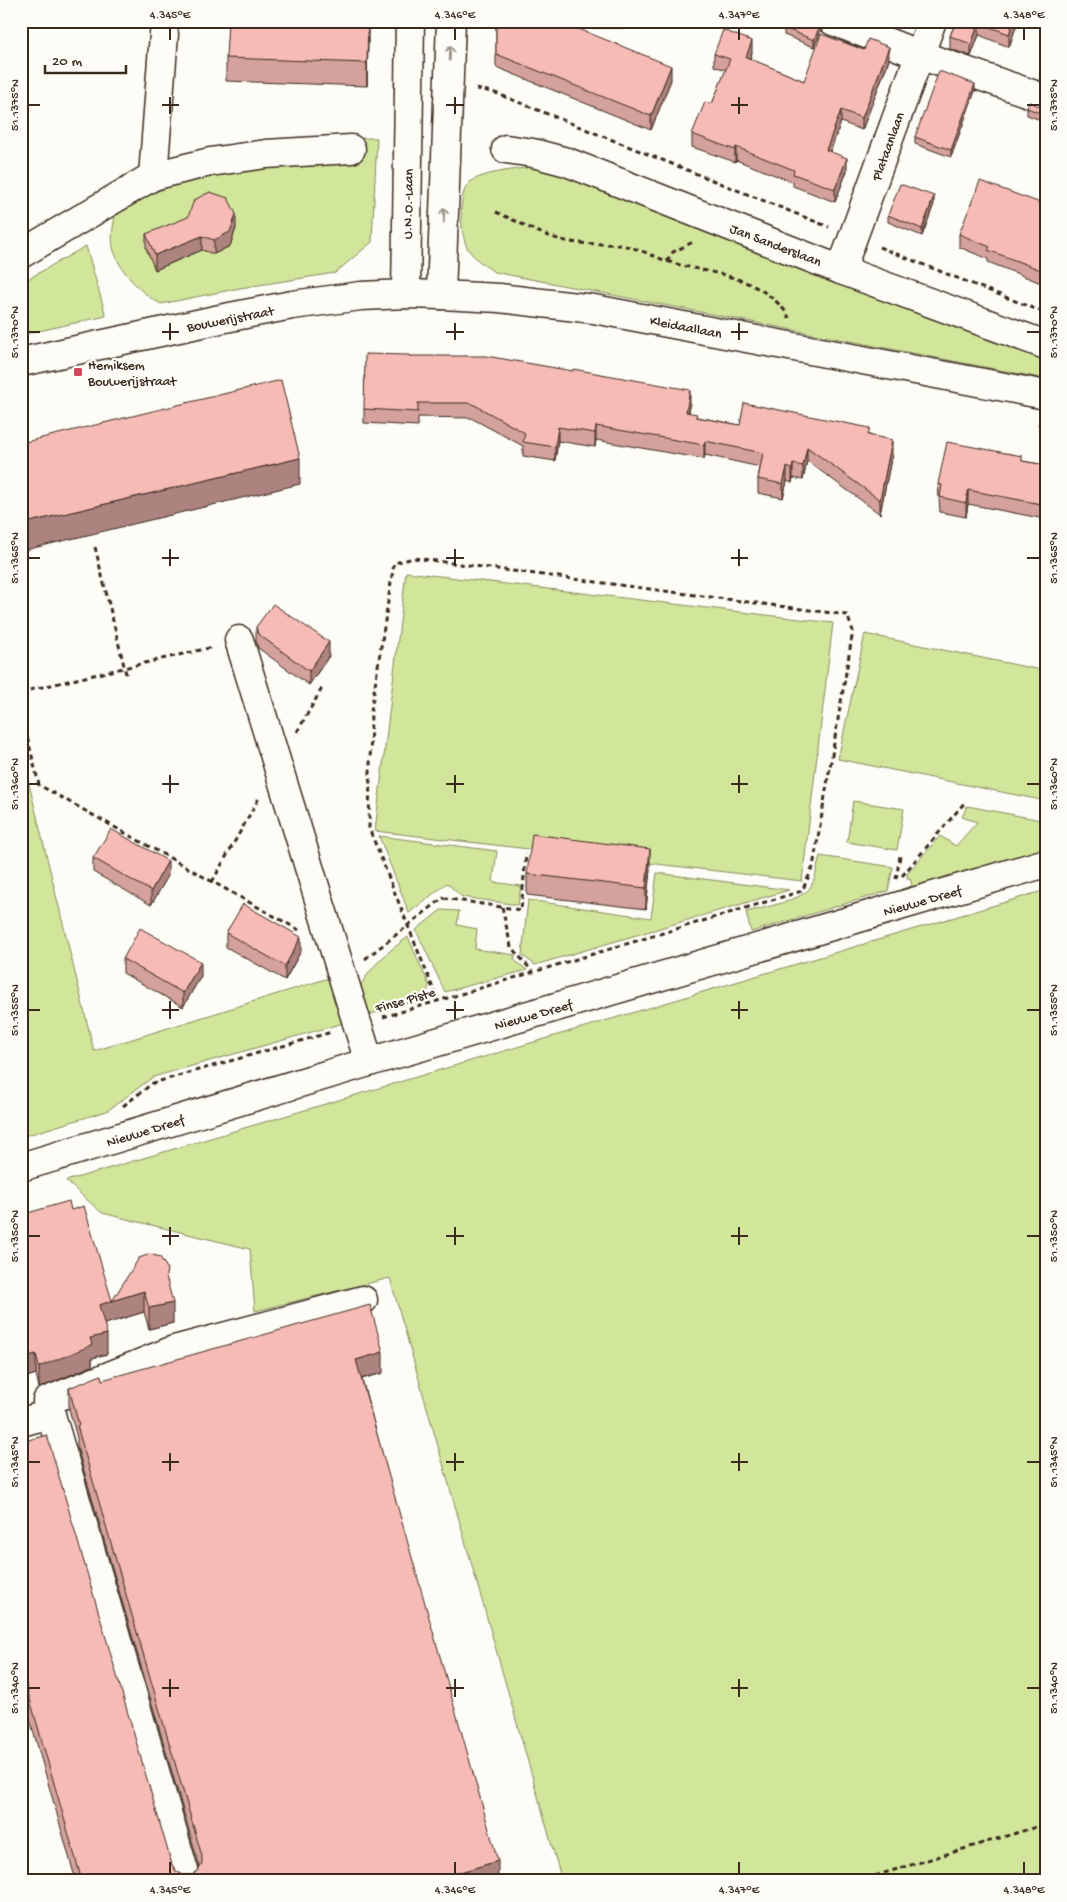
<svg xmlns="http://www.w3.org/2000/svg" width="1067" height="1902" viewBox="0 0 1067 1902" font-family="'Gochi Hand',sans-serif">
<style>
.green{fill:#d1e69b;stroke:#86885c}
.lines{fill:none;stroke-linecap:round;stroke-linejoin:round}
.minor-casing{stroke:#3b2a1e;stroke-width:31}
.path{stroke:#3b2a1e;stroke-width:3;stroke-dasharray:5 4;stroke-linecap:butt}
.minor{stroke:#fdfcf7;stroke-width:28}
.wall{fill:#d4a19c;stroke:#3b2a1e}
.shaded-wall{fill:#ad837f;stroke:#3b2a1e}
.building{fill:#f7bbb5;stroke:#3b2a1e}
.oneway{stroke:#9c938a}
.ticks{fill:none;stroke:#3b2a1e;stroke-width:2}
.poi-dot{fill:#d1495b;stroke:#fdfcf7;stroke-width:2}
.labels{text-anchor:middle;stroke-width:4.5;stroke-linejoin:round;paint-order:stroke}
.street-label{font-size:14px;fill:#3b2a1e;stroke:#fdfcf7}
.poi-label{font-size:14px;fill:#3b2a1e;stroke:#fdfcf7;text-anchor:start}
.neatline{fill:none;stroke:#3b2a1e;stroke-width:2}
.ticks-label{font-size:12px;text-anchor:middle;fill:#3b2a1e}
</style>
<rect width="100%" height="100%" fill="#fdfcf7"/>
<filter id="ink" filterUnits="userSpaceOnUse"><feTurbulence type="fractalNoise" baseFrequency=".02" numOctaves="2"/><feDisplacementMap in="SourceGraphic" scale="10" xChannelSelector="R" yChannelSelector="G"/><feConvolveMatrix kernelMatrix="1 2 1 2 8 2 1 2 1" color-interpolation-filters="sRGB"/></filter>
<g filter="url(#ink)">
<g class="green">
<path d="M 362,138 L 377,138 L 372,242 L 335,273 L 240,288 L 161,304 C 141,294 118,270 113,247 C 111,237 113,227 115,216 L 148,195 L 179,183 L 206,175 L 362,154 Z"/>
<path d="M 531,167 L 548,168 L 1046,361 L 1046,379 L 494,272 C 486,266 474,259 468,249 C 460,236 457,192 470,182 C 484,172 514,170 531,167 Z"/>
<polygon points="86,246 106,316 21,335 21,283"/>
<polygon points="406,572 833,623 802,881 375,831"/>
<polygon points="865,634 1046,671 1046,801 838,759"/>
<polygon points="21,751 94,1051 332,977 347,1022 153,1077 107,1111 21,1137"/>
<polygon points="853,801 904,809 897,850 847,842"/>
<polygon points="967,806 1046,821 1046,852 903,895 901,889 912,886 910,878 907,878 907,874 940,836 956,846 977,822 962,817"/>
<polygon points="379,836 497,851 493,882 521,886 518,905 462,897 447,883 409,913"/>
<path d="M 820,856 L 893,867 L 888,891 L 751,932 L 746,912 C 762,908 799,901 809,889 C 816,880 817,866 820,856 Z"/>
<polygon points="657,873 789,890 535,965 522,955 528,900 651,918"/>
<polygon points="1046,890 1046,1881 562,1881 390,1278 255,1311 250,1249 102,1213 66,1181"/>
<polygon points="441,910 459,911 457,925 477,929 475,949 515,955 514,960 527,970 445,992 416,930"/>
<path d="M 408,937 L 429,985 L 426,996 L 418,1000 L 368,1015 L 358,990 C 370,967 387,952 408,937 Z"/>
</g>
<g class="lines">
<g class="minor-casing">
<g id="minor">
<polyline points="833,21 920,55 1046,99"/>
<polyline points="506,149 533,153 567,162 841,270 1046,345"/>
<polyline points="153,176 164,34"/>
<polyline points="21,254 153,176 210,162 266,154 351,149"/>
<polyline points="841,270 932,21"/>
<polyline points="406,294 410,21"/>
<polyline points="441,295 451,21"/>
<polyline points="21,362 225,318 292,305 361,296 406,294 441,295 499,298 594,309 1046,395"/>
<polyline points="239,640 369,1062"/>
<polyline points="21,1167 369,1062 1046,863"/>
<polyline points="21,1422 51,1414"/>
<polyline points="187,1881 47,1401 174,1350 363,1300"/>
</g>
</g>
<g class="path">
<polyline points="476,89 493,92 829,227"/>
<path d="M 496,212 C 519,222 542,236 566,241 C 584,245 602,243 619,245 C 638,247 653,257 670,262 C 705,273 742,273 772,298 C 778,303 786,310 789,318"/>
<polyline points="879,247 1043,312"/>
<polyline points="667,261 673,252 693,242"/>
<polyline points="1038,424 1046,425"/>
<polyline points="95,547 127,678"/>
<polyline points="21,692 213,647"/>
<polyline points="21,711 39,785 299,930"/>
<polyline points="297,732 321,690 317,687"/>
<polyline points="902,876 966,801"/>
<polyline points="896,879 900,856"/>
<polyline points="212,882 259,798"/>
<polyline points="502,907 511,947 533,972"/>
<polyline points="365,959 443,898 521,910 526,854"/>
<polyline points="383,1017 431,1003 802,891 813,867 853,631 847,615 414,558 394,563 371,711 369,828 438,1001"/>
<polyline points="123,1106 153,1083 332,1032"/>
<polyline points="858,1881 1046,1824"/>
</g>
<use href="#minor" class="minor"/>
</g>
<g class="wall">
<polygon points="496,21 674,21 674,28 576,28 671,80 651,130 496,67"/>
<polygon points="956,21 1018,21 1009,47 979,35 971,56 950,49 950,36"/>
<polygon points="330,24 368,39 367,86 226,81 226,58"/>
<polygon points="784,28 821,31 814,47 784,35"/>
<polygon points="752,53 750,59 804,81 889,60 862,130 841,122 830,152 847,171 835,202 793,186 793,182 736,160 735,162 692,147 692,134 712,104 726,70 714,66 714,54"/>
<polygon points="1046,72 1046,82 1040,80 1040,73"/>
<polygon points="975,91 951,157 915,144 915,137"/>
<polygon points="1046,106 1046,122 1027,115 1027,108"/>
<polygon points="934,204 922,236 888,222 888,215"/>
<polygon points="1046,205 1046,285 988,262 988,259 959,247 959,234"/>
<polygon points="236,228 230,246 214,254 202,250 155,270 146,248 146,234"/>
<polygon points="409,356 690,404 689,413 697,417 740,425 870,435 892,454 880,514 807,461 803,480 793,478 792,483 787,481 783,498 758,493 758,479 760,467 705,455 704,459 596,440 595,447 558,441 555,461 523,456 523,446 471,418 418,417 418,426 364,423 364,409"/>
<polygon points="1022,461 1046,465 1046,531 1045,531 1045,519 968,504 966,517 940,512 938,484"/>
<polygon points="256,627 329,656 309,685 258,648 256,641"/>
<polygon points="93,858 168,876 151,905 93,872"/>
<polygon points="650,869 646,909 527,895 527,874"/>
<polygon points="226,933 301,951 285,980 226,947"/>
<polygon points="123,959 201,976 183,1007 123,973"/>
<polygon points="71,1210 112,1301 167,1280 173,1323 149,1329 144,1312 104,1324 107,1354 92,1358 92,1366 39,1388 36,1374 21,1379"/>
<polygon points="383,1373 362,1379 498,1881 76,1881 21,1688 21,1442 172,1865 176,1871 183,1875 192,1875 198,1871 200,1868 77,1447 77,1438 69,1409 69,1388 102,1380"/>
</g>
<g class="shaded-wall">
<polygon points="368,21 368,39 367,86 367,63"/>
<polygon points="1014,21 1018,21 1009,47 1009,34"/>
<polygon points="821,23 821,31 814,47 814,40"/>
<polygon points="979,23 979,35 971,56 971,44"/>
<polygon points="752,41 752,53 746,70 746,57"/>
<polygon points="889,47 889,60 862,130 862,118"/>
<polygon points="671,66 671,80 651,130 651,116"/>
<polygon points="975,84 975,91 951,157 951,150"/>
<polygon points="841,110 841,122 826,162 826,150"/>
<polygon points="736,147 736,160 735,162 735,150"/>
<polygon points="847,158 847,171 835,202 835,189"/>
<polygon points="934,196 934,204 922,236 922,229"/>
<polygon points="236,214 236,228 230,246 214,254 214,240"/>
<polygon points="202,236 202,250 155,270 155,255"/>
<polygon points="690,390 690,404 686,427 686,412"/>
<polygon points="596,426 596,440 595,447 595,433"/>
<polygon points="558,427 558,441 555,461 555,447"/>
<polygon points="892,440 892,454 880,514 880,500"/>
<polygon points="705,441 705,455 704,459 704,445"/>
<polygon points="807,447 807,461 803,480 803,466"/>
<polygon points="300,458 300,484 21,551 21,524"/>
<polygon points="793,464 793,478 792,483 792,469"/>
<polygon points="787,467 787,481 783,498 783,484"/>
<polygon points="968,490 968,504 966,517 966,503"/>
<polygon points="329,642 329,656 309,685 309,671"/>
<polygon points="650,849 650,869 646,909 646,888"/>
<polygon points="168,861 168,876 151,905 151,891"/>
<polygon points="301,937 301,951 285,980 285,966"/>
<polygon points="201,962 201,976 183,1007 183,993"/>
<polygon points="144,1291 144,1312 99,1326 99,1305"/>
<polygon points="173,1303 173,1323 149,1329 149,1308"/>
<polygon points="107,1334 107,1354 92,1358 92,1366 39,1388 39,1367 90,1338"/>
<polygon points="383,1352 383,1373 356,1380 356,1360"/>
<polygon points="36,1354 36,1374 21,1379 21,1358"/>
<polygon points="498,1861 498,1881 429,1881"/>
</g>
<g class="building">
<polygon points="228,21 264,21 330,24 330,21 368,21 367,63 226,58"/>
<polygon points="496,21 559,21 671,66 651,116 496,54"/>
<polygon points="786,21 820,21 821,23 814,40 784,28"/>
<polygon points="956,21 1014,21 1009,34 979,23 971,44 950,36"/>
<polygon points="723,30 752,41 746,57 804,81 821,34 864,50 868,39 889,47 862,118 841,110 826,150 847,158 835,189 793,174 794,170 736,147 735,150 692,134 705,102 712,104 730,59 714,54"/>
<polygon points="1041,70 1046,72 1046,75 1040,73"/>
<polygon points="939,71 975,84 951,150 915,137"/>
<polygon points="1029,102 1041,107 1046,106 1046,115 1027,108"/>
<polygon points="980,181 1046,205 1046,272 988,250 990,247 959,234"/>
<polygon points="900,184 934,196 922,229 888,215"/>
<polygon points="210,192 228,198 236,214 230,232 214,240 202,236 155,255 146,234 188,217 194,200"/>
<polygon points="365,354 409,355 409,356 486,356 573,371 573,369 690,390 686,412 697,414 696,417 740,425 744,403 870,428 868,435 892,440 880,500 807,447 803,466 793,464 792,469 787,467 783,484 758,479 763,453 705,441 704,445 596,426 595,433 558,427 555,447 523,442 525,433 471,403 418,403 418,412 364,409"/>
<polygon points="281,380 300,458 21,524 21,443"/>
<polygon points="947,442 1022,456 1022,461 1046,465 1046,505 968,490 966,503 940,497 942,485 938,484"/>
<polygon points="273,604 329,642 309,671 258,634 256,627"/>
<polygon points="111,829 168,861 151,891 93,858"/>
<polygon points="532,834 650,849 646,888 527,874"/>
<polygon points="243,904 301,937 285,966 226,933"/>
<polygon points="140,928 201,962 183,993 123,959"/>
<polygon points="69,1201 71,1210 84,1206 112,1301 139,1258 150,1254 160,1257 167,1268 166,1276 173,1303 149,1308 144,1291 99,1305 107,1334 90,1338 92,1345 39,1367 36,1354 21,1358 21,1215"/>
<polygon points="370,1305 383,1352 356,1360 498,1861 429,1881 82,1881 21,1668 21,1442 47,1435 172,1865 176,1871 183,1875 192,1875 198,1871 202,1864 202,1856 77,1426 79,1425 69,1388 101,1375 102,1380"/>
</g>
<defs><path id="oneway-shaft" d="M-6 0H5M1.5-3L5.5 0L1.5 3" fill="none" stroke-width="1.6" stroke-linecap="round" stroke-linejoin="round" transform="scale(1.25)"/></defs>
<g class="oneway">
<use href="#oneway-shaft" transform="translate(450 53) rotate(-88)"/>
<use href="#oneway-shaft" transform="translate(444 215) rotate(-88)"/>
</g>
</g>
<path class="ticks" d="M 170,28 L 170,40M 455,28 L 455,40M 739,28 L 739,40M 1024,28 L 1024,40M 170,97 L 170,114M 455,97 L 455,114M 739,97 L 739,114M 28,105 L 40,105M 162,105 L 179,105M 446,105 L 464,105M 731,105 L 748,105M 1027,105 L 1040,105M 170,323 L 170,340M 455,323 L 455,340M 739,323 L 739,340M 28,332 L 40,332M 162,332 L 179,332M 446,332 L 464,332M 731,332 L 748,332M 1027,332 L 1040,332M 170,549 L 170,566M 455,549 L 455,566M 739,549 L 739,566M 28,558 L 40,558M 162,558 L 179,558M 446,558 L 464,558M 731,558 L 748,558M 1027,558 L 1040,558M 170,775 L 170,793M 455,775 L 455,793M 739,775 L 739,793M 28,784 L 40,784M 162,784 L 179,784M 446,784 L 464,784M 731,784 L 748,784M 1027,784 L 1040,784M 170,1001 L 170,1019M 455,1001 L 455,1019M 739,1001 L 739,1019M 28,1010 L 40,1010M 162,1010 L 179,1010M 446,1010 L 464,1010M 731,1010 L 748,1010M 1027,1010 L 1040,1010M 170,1227 L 170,1245M 455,1227 L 455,1245M 739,1227 L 739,1245M 28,1236 L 40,1236M 162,1236 L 179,1236M 446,1236 L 464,1236M 731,1236 L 748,1236M 1027,1236 L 1040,1236M 170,1453 L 170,1471M 455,1453 L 455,1471M 739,1453 L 739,1471M 28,1462 L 40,1462M 162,1462 L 179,1462M 446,1462 L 464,1462M 731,1462 L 748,1462M 1027,1462 L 1040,1462M 170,1679 L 170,1697M 455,1679 L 455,1697M 739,1679 L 739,1697M 28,1688 L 40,1688M 162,1688 L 179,1688M 446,1688 L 464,1688M 731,1688 L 748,1688M 1027,1688 L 1040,1688M 170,1862 L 170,1874M 455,1862 L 455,1874M 739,1862 L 739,1874M 1024,1862 L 1024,1874"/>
<rect class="poi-dot" x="73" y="367" width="10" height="10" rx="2.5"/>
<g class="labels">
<g class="street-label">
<text transform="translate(887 146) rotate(-70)" y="5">Plataanlaan</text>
<text transform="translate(407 204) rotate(-89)" y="5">U.N.O.-Laan</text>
<text transform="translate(776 244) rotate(21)" y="5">Jan Sanderslaan</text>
<text transform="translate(230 318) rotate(-11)" y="5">Bouwerijstraat</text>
<text transform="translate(686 326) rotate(11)" y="5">Kleidaallaan</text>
<text transform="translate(922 900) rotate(-16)" y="5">Nieuwe Dreef</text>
<text transform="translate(405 999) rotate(-16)" y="5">Finse Piste</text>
<text transform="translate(533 1014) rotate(-16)" y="5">Nieuwe Dreef</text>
<text transform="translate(145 1130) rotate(-17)" y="5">Nieuwe Dreef</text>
</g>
<g class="poi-label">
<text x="88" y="369">Hemiksem<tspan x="88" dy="16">Bouwerijstraat</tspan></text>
</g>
</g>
<rect width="1067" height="1902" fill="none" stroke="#fdfcf7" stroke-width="55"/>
<path d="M45 65v8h81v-8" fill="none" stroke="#3b2a1e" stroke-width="2.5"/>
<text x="52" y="65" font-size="15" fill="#3b2a1e" stroke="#fdfcf7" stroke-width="4" paint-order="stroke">20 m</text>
<rect x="28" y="28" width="1012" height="1846" class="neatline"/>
<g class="ticks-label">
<text x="170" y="18">4.345°E</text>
<text x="455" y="18">4.346°E</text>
<text x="739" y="18">4.347°E</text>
<text x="1024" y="18">4.348°E</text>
<text transform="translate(14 105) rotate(-90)" y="4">51.1375°N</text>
<text transform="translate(1053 105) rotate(-90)" y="4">51.1375°N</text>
<text transform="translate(14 332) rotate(-90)" y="4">51.1370°N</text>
<text transform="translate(1053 332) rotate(-90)" y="4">51.1370°N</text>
<text transform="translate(14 558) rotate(-90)" y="4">51.1365°N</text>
<text transform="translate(1053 558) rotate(-90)" y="4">51.1365°N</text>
<text transform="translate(14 784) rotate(-90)" y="4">51.1360°N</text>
<text transform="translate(1053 784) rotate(-90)" y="4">51.1360°N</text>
<text transform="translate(14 1010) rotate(-90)" y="4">51.1355°N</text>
<text transform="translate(1053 1010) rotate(-90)" y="4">51.1355°N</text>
<text transform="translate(14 1236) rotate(-90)" y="4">51.1350°N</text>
<text transform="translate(1053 1236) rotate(-90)" y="4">51.1350°N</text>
<text transform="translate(14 1462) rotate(-90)" y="4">51.1345°N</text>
<text transform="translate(1053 1462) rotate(-90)" y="4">51.1345°N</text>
<text transform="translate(14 1688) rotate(-90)" y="4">51.1340°N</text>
<text transform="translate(1053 1688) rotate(-90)" y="4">51.1340°N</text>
<text x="170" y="1893">4.345°E</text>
<text x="455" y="1893">4.346°E</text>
<text x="739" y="1893">4.347°E</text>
<text x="1024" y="1893">4.348°E</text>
</g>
</svg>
